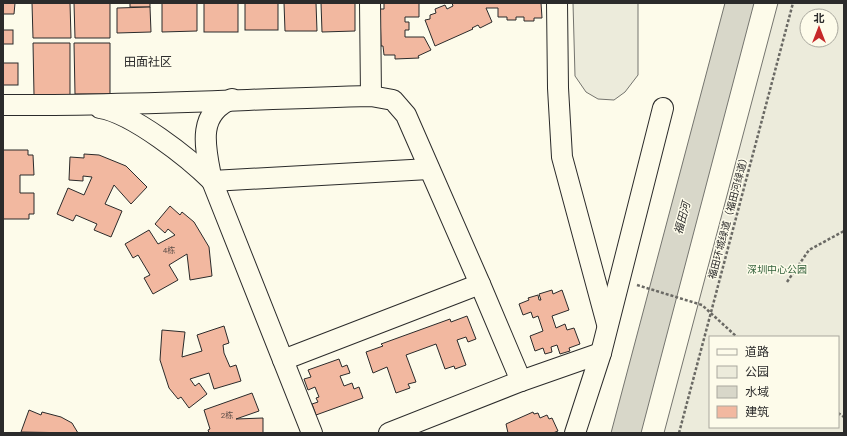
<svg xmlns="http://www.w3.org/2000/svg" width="847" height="436" viewBox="0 0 847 436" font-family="Roboto,'Noto Sans SC',sans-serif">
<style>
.green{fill:#ecebdb;stroke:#74746e;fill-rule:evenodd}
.water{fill:#d8d7c9;stroke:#74746e}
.building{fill:#f2b8a0;stroke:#2b2b2b}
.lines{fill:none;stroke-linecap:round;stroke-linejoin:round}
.minor-casing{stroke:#2b2b2b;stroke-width:22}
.path{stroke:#6a6964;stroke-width:2.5;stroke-dasharray:3 2;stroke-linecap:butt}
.minor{stroke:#fdfbea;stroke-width:20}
.labels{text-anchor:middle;stroke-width:3;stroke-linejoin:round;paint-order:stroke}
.number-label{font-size:8px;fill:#5d4e48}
.street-label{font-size:10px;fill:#2b2b2b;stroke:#fdfbea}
.park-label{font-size:10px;fill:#34623c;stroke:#fdfbea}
.water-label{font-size:11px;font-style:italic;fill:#2b2b2b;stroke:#fdfbea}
.quarter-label{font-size:12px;fill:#2b2b2b;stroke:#fdfbea}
</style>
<rect width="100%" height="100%" fill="#fdfbea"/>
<g class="green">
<polygon points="573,3 638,3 638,75 625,92 614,100 598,99 586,92 575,76"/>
<path d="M 778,3 L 844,3 L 844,433 L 664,433 ZM 807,16 L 831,16 L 831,40 L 807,40 ZM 710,337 L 838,337 L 838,427 L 710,427 Z"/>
</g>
<polygon class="water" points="725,3 754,3 641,433 611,433"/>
<g class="building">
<polygon points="3,3 15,3 14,14 3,14"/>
<polygon points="32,3 70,3 71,38 33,38"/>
<polygon points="74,3 110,3 110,38 75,38"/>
<rect x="130" y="3" width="20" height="4"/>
<polygon points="162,3 197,3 197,31 162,32"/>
<rect x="204" y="3" width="34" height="29"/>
<rect x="245" y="3" width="33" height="27"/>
<polygon points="284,3 316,3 317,31 285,31"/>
<polygon points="321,3 355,3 355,31 322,32"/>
<polygon points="384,3 419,3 419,17 405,17 405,22 409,22 409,30 405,30 405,37 424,37 431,50 418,56 419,58 395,59 395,55 384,55 383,46 381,46 380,9 384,9"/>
<polygon points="452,3 541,3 542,18 534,18 534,21 524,21 524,17 516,17 516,20 507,20 507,17 498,17 498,8 486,8 492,22 480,28 478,25 472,28 473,29 435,46 425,20 430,19 430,15 436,13 435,9 445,5 447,9 453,6"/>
<polygon points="150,7 151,32 117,33 117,8"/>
<rect x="3" y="30" width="10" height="14"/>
<polygon points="33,43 70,43 70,95 34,95"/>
<polygon points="74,43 110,43 110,94 75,94"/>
<rect x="3" y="63" width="15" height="22"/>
<polygon points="3,150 28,150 28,155 33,155 34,175 20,175 20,193 34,193 34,214 29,214 29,219 3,219"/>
<polygon points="84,154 99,155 126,166 147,187 131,204 114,185 105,204 122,211 111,237 94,230 97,224 76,215 73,221 57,214 68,188 84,195 92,177 83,176 83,181 69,180 70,157 84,158"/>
<polygon points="170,206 180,215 182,212 194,222 209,247 212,276 190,280 187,254 169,265 178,280 153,294 144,278 150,275 138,255 133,258 125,244 149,230 158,244 175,235 168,229 165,233 155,224"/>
<polygon points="552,290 553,294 562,290 569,310 552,316 556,328 565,324 567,330 574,328 580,344 569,348 570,351 560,354 557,345 551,347 552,352 545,354 543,348 535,351 530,336 543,331 538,316 533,318 531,312 523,315 519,304 529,300 528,298 538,295 539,300 541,300 539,294"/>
<polygon points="467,316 476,339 468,342 466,337 457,340 466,365 455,369 454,366 445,369 436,344 406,355 416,382 408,384 410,388 396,393 387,367 373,373 366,352 383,346 381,344 450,319 451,322"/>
<polygon points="224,326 229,343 223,345 224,353 230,367 236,365 241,381 214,389 209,373 190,379 195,386 199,383 207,394 189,408 181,397 178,399 169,388 160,360 162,330 185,332 182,357 202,351 197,335"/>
<polygon points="339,359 342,367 347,365 350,373 340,376 344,386 352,383 354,389 359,387 363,398 316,415 312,404 318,402 316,398 319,397 315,387 308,390 304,379 311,377 308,370"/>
<polygon points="252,393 259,411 236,419 263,418 263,433 209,433 208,430 210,429 204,410"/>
<polygon points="29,410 41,415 42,412 61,417 72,423 78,433 21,432"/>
<polygon points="533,412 534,414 538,413 540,418 547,415 549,419 552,418 558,431 553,433 508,433 506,424"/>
</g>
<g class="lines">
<g class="minor-casing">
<g id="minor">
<polyline points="370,3 371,96"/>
<polyline points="557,3 558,88 562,157 607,324"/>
<path d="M 232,99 C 195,114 206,150 212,181 L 312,433"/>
<path d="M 3,105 C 126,106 248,99 371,96 L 393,100 L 406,115 L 480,284 L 521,381"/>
<path d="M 100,108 C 132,113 189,158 212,181 L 429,169"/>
<polyline points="283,360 480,284"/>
<polyline points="389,433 521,381 601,353"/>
<polyline points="575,433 601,353 663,108"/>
</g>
</g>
<g class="path">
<polyline points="787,282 809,250 844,231"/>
<polyline points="637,285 702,305 737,337"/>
<polyline points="838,413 844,417"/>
<polyline points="679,433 793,3"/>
</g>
<use href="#minor" class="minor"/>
</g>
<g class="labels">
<g class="number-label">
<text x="169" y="253">4栋</text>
<text x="227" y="418">2栋</text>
</g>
<g class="street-label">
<text transform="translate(728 216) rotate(-75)" y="4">福田环城绿道（福田河绿道）</text>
</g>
<g class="park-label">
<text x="777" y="273">深圳中心公园</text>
</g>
<g class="water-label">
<text transform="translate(682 218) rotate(-75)" y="4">福田河</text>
</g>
<g class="quarter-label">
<text x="148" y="66">田面社区</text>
</g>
</g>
<rect width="847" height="436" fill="none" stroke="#2b2b2b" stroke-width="8"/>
<rect x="709" y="336" width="130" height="92" fill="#fdfbea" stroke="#a9a89e"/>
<rect x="717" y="349" width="20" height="6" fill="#fdfbea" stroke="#a9a89e"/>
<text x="745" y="356" font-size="12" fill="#2b2b2b">道路</text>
<rect x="717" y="366" width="20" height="12" fill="#ecebdb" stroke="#a9a89e"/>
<text x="745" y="376" font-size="12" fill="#2b2b2b">公园</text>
<rect x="717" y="386" width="20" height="12" fill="#d8d7c9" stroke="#a9a89e"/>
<text x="745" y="396" font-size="12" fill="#2b2b2b">水域</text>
<rect x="717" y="406" width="20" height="12" fill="#f2b8a0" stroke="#a9a89e"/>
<text x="745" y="416" font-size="12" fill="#2b2b2b">建筑</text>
<g transform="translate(819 28)"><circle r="19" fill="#fdfbea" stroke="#a9a89e"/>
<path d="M0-3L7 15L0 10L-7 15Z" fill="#c62828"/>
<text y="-6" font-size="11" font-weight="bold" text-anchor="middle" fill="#2b2b2b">北</text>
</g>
</svg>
